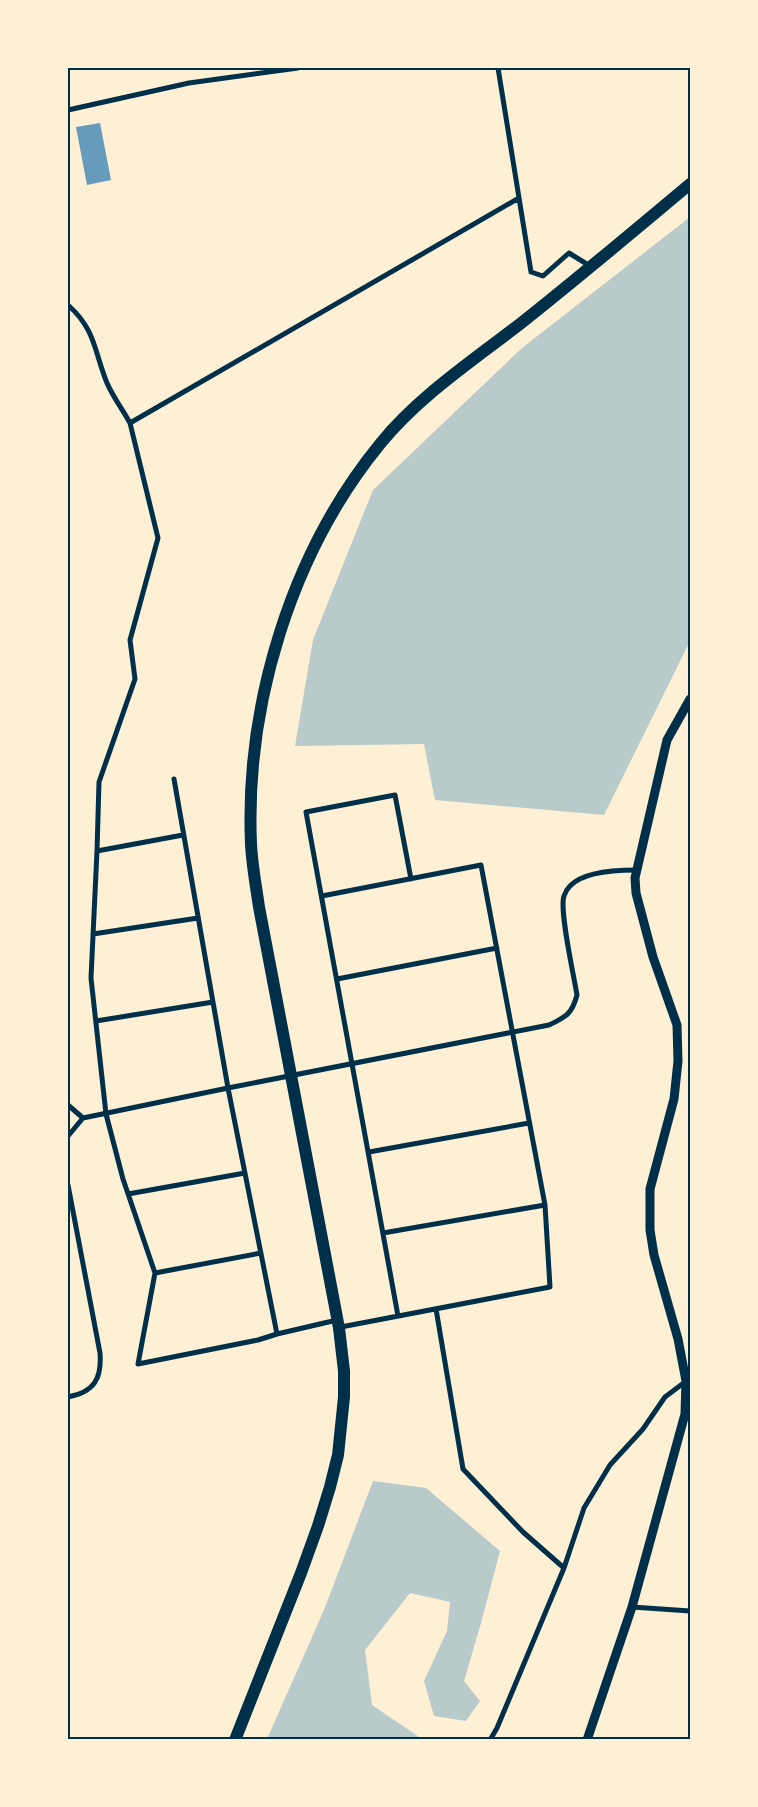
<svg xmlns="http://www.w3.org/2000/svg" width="758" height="1807" font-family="Figtree,sans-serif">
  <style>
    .green { fill: #b9caca }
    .water { fill: #669bbc }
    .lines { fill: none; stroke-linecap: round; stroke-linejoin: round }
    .minor { stroke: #003049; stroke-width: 5 }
    .tertiary { stroke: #003049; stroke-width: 9 }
    .trunk { stroke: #003049; stroke-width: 12 }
    .neatline { fill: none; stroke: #003049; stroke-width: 2 }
  </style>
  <rect width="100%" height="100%" fill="#fdf0d5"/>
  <path class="green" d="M690,217V641L604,815L435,800L424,744L295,746L313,640L373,490L522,348Z
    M373,1481L426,1488L500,1551L481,1623L464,1681L480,1701L466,1721L434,1716L424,1681L447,1631L450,1602L410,1593L365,1650L372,1705L422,1739H267L324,1610Z"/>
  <path class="water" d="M100,123L111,180L87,185L76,127Z"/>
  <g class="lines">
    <path class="minor" d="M498,68L531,272L543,276L569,253L590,266
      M68,110L189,83L298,68
      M68,305C96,330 94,351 107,383C113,397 123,410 130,423
      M174,779L228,1088L277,1334
      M183,835L97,851L91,978L106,1114L123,1179L155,1273L138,1364L258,1340L277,1334L337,1320
      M97,851L99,782L135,679L130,640L158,538L130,423L519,198
      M322,896L481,865L545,1205L550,1287L341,1327
      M93,934L198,918
      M337,979L497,948
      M96,1021L213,1002
      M68,1105L83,1118
      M68,1136L83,1118L228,1088L549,1025C566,1017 572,1014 577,995C574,976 559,910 564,896C565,893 568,888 570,886C583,872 617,870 636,870
      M369,1152L529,1123
      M68,1185L100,1353C102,1379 94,1392 68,1397
      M128,1194L245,1173
      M383,1233L545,1205
      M155,1273L261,1253
      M436,1309L463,1469L523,1532L564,1568
      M398,1316L306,812L395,795L411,879
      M632,1607L690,1611
      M490,1740L497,1728L564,1568L584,1508L610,1465L643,1429L665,1397L685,1382"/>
    <path class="tertiary" d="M587,1740L632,1607L685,1414L686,1381L678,1339L654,1255L650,1230V1189L674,1099L678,1061L677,1025L653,957L636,893L635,878L667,740L690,699"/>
    <path class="trunk" d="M235,1740L301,1573L318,1526L330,1487L338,1455L344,1397V1371L339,1328L259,907C256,886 252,865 251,844C245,705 291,553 380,444C418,397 472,361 520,324C578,278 634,231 690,184"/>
  </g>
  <rect width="758" height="1807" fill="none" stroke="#fdf0d5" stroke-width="138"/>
  <rect x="69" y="69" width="620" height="1669" class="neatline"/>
</svg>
